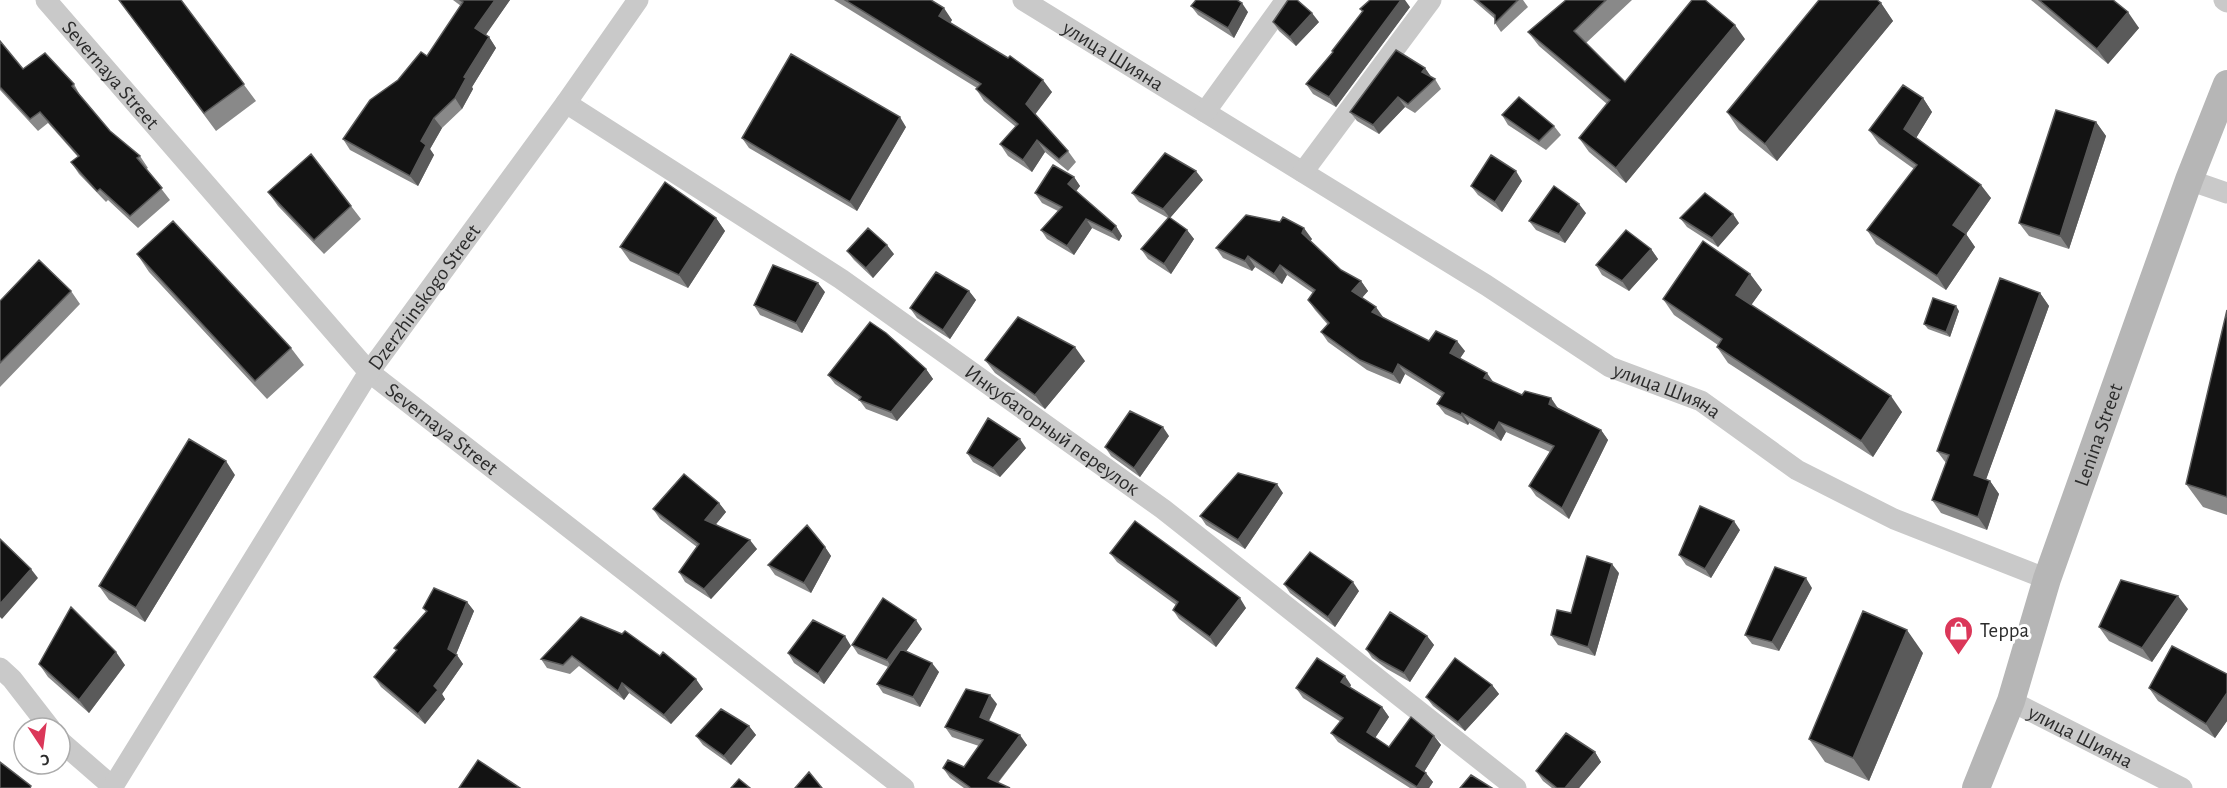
<svg xmlns="http://www.w3.org/2000/svg" width="2227" height="788" font-family="'Alegreya Sans',sans-serif">
  <style>
    .lines { fill: none; stroke-linecap: round; stroke-linejoin: round }
    .minor { stroke: #c9c9c9; stroke-width: 21 }
    .secondary { stroke: #b6b6b6; stroke-width: 28 }
    .wall { fill: #898989 }
    .shaded-wall { fill: #5a5a5a }
    .building { fill: #131313; stroke: #5a5a5a; stroke-width: 1.5 }
    .labels { text-anchor: middle; stroke-width: 6; stroke-linejoin: round; paint-order: stroke }
    .street-label { font-size: 21px; fill: #2c2c2c; stroke: #fff }
    .poi-label { font-size: 21px; fill: #2c2c2c; stroke: #fff; text-anchor: start }
  </style>
  <rect width="100%" height="100%" fill="#fff"/>
  <g class="lines">
    <g class="minor">
      <path id="s1" d="M46,0L369,372L904,788"/>
      <path id="s2" d="M1023,0L1486,285L1610,367L1701,401L1797,470L1894,519L2047,579"/>
      <path d="M2224,0L2227,2"/>
      <path id="s3" d="M566,103L841,279L1163,509L1516,788"/>
      <path d="M1205,112L1286,0"/>
      <path d="M1303,172L1431,0"/>
      <path d="M2189,180L2227,193"/>
      <path d="M0,668L12,679L50,728"/>
      <path id="s4" d="M2011,701L2182,788"/>
      <path d="M60,741L113,787"/>
      <path id="s5" d="M112,788L369,372L566,103L638,0"/>
    </g>
    <path class="secondary" id="s6" d="M1976,788L2011,701L2047,579L2138,323L2189,180L2227,84"/>
  </g>
  <path class="wall" d="M119,0H181L256,101L216,131Z
    M453,0H510L485,35L489,37L496,48L472,87L473,89L462,109L442,128L430,149L434,155L418,186L350,150L343,139L398,80L427,56L461,6Z
    M834,0H931L952,20L950,23L1052,92L1035,114L1068,151L1076,162L1068,171L1045,152L1032,172L1008,156L1000,144L1016,127L984,101L976,89L977,88Z
    M1473,0H1523L1528,7L1501,32L1495,23V19Z
    M1566,0H1632L1586,43L1625,82L1745,39L1626,183L1589,152L1579,138L1607,104L1539,46L1528,32Z
    M2031,0H2113L2139,28L2108,64Z
    M1881,3L1893,21L1777,161L1739,130L1727,112Z
    M1191,6L1248,12L1234,38L1198,15Z
    M1410,7L1336,107L1313,94L1306,84L1333,52L1332,51L1362,12L1360,9Z
    M1273,22H1319L1296,46L1279,31Z
    M0,41L23,69L74,84L81,97L110,131L140,156L148,168L146,169L170,200L138,228L108,200L106,202L79,174L71,162L78,157L48,123L38,131L0,90Z
    M1425,68L1431,77L1435,79L1441,89L1415,113L1405,107L1379,134L1357,121L1350,112Z
    M1923,98L1932,112L1916,138L1991,198L1966,234L1975,247L1946,290L1876,244L1867,230L1914,169L1879,144L1869,130Z
    M1502,115L1554,126L1561,135L1546,150L1508,125Z
    M2096,122L2106,136L2069,249L2029,236L2019,223Z
    M906,127L857,211L749,148L742,138Z
    M1074,177L1080,186L1076,191L1116,226L1122,236L1119,241L1092,228L1074,255L1047,239L1041,230L1058,211L1042,203L1035,193Z
    M1203,180L1170,218L1187,230L1194,239L1171,274L1148,259L1141,249L1168,218L1139,202L1132,193Z
    M1522,181L1502,212L1478,195L1471,186Z
    M268,192L351,206L361,219L324,254L278,206Z
    M1586,213L1565,243L1536,230L1529,221Z
    M716,218L725,231L688,288L630,261L620,247Z
    M1680,218L1739,223L1718,247L1687,227Z
    M1280,222L1312,239L1310,241L1341,270L1361,281L1368,291L1362,298L1383,317L1429,341L1465,351L1460,358L1493,382L1522,395L1551,398L1558,408L1601,430L1608,440L1569,519L1536,496L1529,486L1550,452L1506,432L1501,441L1469,423L1468,425L1445,414L1437,404L1442,397L1405,374L1400,384L1367,370L1328,342L1321,332L1328,325L1315,310L1308,300L1313,293L1287,275L1282,284L1255,267L1252,271L1223,258L1216,248Z
    M1651,249L1658,259L1629,291L1602,275L1596,265Z
    M847,251L894,254L873,278L854,260Z
    M137,254L291,348L304,365L267,399L149,272Z
    M1750,274L1762,290L1751,305L1902,412L1873,457L1728,363L1717,347L1718,345L1674,315L1663,299Z
    M71,291L80,304L0,387V301Z
    M969,291L976,300L950,339L917,318L910,308Z
    M825,292L802,333L760,315L754,305Z
    M2040,293L2049,306L1986,479L1990,481L1999,494L1987,530L1941,513L1932,500L1946,463L1937,451Z
    M2227,310V515L2203,507L2186,484Z
    M1959,311L1950,337L1928,329L1924,324Z
    M985,360L1085,361L1045,409L995,373Z
    M926,369L933,379L897,421L866,409L860,401L835,384L828,375Z
    M1169,436L1140,477L1111,456L1105,447Z
    M1026,448L1000,477L973,462L967,453Z
    M235,475L145,622L109,600L99,586Z
    M1283,493L1245,549L1206,525L1200,516Z
    M719,503L726,512L716,524L757,549L711,599L685,582L679,572L697,547L660,519L653,509Z
    M1740,530L1711,578L1686,565L1679,555Z
    M825,547L831,556L811,593L775,575L768,565Z
    M1110,553L1246,608L1216,647L1179,619L1173,610L1176,605L1117,562Z
    M1619,573L1595,656L1558,645L1551,635L1571,613Z
    M1284,584L1359,591L1335,627L1290,593Z
    M1812,588L1779,651L1752,644L1745,635Z
    M467,602L474,611L456,654L463,664L442,694L445,699L425,724L381,687L374,677L396,651L394,648L426,612L423,608Z
    M2188,609L2152,662L2109,641L2099,627Z
    M581,617L703,689L671,724L629,693L624,700L579,666L570,674L547,668L541,659Z
    M922,629L906,651L939,672L920,707L883,693L877,684L888,667L858,654L852,645Z
    M1427,636L1434,645L1410,682L1387,669L1372,658L1366,649Z
    M851,646L824,684L794,663L788,653Z
    M1923,653L1869,781L1825,762L1809,739Z
    M39,664L125,665L89,713L48,677Z
    M2227,674V721L2215,738L2158,701L2149,688Z
    M1351,685L1350,687L1382,707L1389,717L1375,738L1389,747L1434,736L1441,745L1424,772L1433,782L1429,788H1410L1338,742L1331,733L1341,722L1303,698L1296,688Z
    M1492,685L1499,694L1465,731L1433,706L1426,697Z
    M997,704L989,721L1027,745L998,783L1010,788H964L950,778L943,768L964,767L979,746L952,737L945,727Z
    M749,726L756,735L731,765L703,745L696,736Z
    M1595,752L1601,762L1579,788H1552L1543,781L1536,771Z"/>
  <path class="shaded-wall" d="M495,0H510L483,39L475,28Z
    M1401,0H1405L1410,7L1336,107L1329,97Z
    M1242,3L1248,12L1234,38L1228,28Z
    M1881,3L1893,21L1777,161L1765,144Z
    M944,8L952,20L947,28L939,16Z
    M2128,12L2139,28L2108,64L2097,49Z
    M1312,13L1319,22L1296,46L1290,37Z
    M1735,25L1745,39L1626,183L1616,168Z
    M489,37L496,48L472,87L473,89L462,109L455,98L464,77Z
    M1425,68L1432,78L1422,72Z
    M1043,80L1052,92L1034,116L1026,104Z
    M1398,97L1405,107L1379,134L1373,125Z
    M1923,98L1932,112L1913,143L1904,129Z
    M900,117L906,127L857,211L850,202Z
    M434,118L442,128L430,149L434,155L418,186L410,176L421,141Z
    M2096,122L2106,136L2069,249L2060,236Z
    M1037,140L1045,152L1032,172L1023,160Z
    M1196,171L1203,180L1170,218L1163,209Z
    M1516,171L1522,181L1502,212L1495,202Z
    M1074,177L1080,186L1074,194L1068,184Z
    M1981,185L1991,198L1966,234L1975,247L1946,290L1937,276L1953,225Z
    M1579,204L1586,213L1565,243L1559,234Z
    M1733,214L1739,223L1718,247L1712,238Z
    M716,218L725,231L688,288L679,275Z
    M1086,219L1092,228L1074,255L1067,246Z
    M1116,226L1122,236L1119,241L1112,232Z
    M1304,228L1312,239L1309,243L1302,233Z
    M1187,230L1194,239L1171,274L1164,264Z
    M887,245L894,254L873,278L866,268Z
    M1651,249L1658,259L1629,291L1622,281Z
    M1248,256L1255,267L1252,271L1245,261Z
    M1280,265L1287,275L1282,284L1274,274Z
    M1750,274L1762,290L1747,311L1736,295Z
    M1361,281L1368,291L1359,301L1352,291Z
    M818,283L825,292L802,333L796,323Z
    M969,291L976,300L950,339L943,330Z
    M2040,293L2049,306L1983,488L1974,475Z
    M1956,306L1959,311L1950,337L1946,332Z
    M1376,307L1383,317L1372,312Z
    M1457,341L1465,351L1457,363L1450,353Z
    M1075,347L1085,361L1045,409L1035,395Z
    M1398,364L1405,374L1400,384L1393,374Z
    M926,369L933,379L897,421L891,412Z
    M1487,373L1494,383L1484,378Z
    M1891,396L1902,412L1873,457L1861,441Z
    M1551,398L1558,409L1549,404Z
    M1462,413L1469,423L1468,425L1461,415Z
    M1499,422L1506,432L1501,441L1494,431Z
    M1163,427L1169,436L1140,477L1134,468Z
    M1601,430L1608,440L1569,519L1562,508Z
    M1020,439L1026,448L1000,477L993,468Z
    M226,461L235,475L145,622L136,608Z
    M1990,481L1999,494L1987,530L1978,517Z
    M1277,484L1283,493L1245,549L1238,540Z
    M719,503L726,512L712,529L705,520Z
    M1734,521L1740,530L1711,578L1705,569Z
    M750,540L757,549L711,599L704,589Z
    M825,547L831,556L811,593L804,583Z
    M1612,564L1619,573L1595,656L1588,647Z
    M31,569L38,578L2,619L0,617V604Z
    M1806,578L1812,588L1779,651L1772,642Z
    M1353,582L1359,591L1335,627L1328,617Z
    M2178,596L2188,609L2152,662L2142,648Z
    M1240,598L1246,608L1216,647L1210,637Z
    M467,602L474,611L455,657L457,655L463,664L442,694L445,699L425,724L418,714L448,649Z
    M916,620L922,629L893,670L887,660Z
    M1907,630L1923,653L1869,781L1853,758Z
    M845,636L851,646L824,684L818,674Z
    M1427,636L1434,645L1410,682L1404,673Z
    M116,652L125,665L89,713L79,700Z
    M932,663L939,672L920,707L913,697Z
    M1345,676L1351,685L1348,691L1341,682Z
    M696,679L703,689L671,724L664,715Z
    M622,683L629,693L624,700L618,691Z
    M1492,685L1499,694L1465,731L1458,722Z
    M2227,693V721L2215,738L2206,724Z
    M990,695L997,704L986,726L980,717Z
    M1382,707L1389,717L1373,741L1367,732Z
    M749,726L756,735L731,765L724,756Z
    M1020,735L1027,745L994,787L988,778Z
    M1434,736L1441,745L1422,775L1416,766Z
    M1595,752L1601,762L1579,788H1565Z
    M1426,773L1433,782L1429,788H1417V787Z"/>
  <path class="building" d="M119,0H181L244,84L204,113Z
    M460,0H495L475,28L489,37L464,77L466,78L455,98L434,118L421,141L426,145L410,176L343,139L370,100L398,80L421,52L427,56L463,2Z
    M845,0H931L944,8L939,16L1008,58L1010,56L1043,80L1026,104L1068,151L1059,159L1037,140L1023,160L1000,144L1018,124L976,89L981,84Z
    M1196,0H1237L1242,3L1228,28L1191,6Z
    M1288,0H1297L1312,13L1290,37L1273,22Z
    M1370,0H1401L1329,97L1306,84L1333,52L1332,51L1363,11L1360,9Z
    M1477,0H1518L1495,23V15Z
    M1566,0H1606L1574,31L1625,82L1692,0H1705L1735,25L1616,168L1579,138L1610,100L1528,32Z
    M1819,0H1877L1881,3L1765,144L1727,112Z
    M2039,0H2113L2128,12L2097,49Z
    M0,41L23,69L45,53L74,84L72,86L110,131L140,156L137,158L162,188L130,216L100,189L97,191L71,162L79,156L40,112L30,119L0,87Z
    M1396,50L1425,68L1422,72L1435,79L1408,104L1398,97L1373,125L1350,112Z
    M791,54L900,117L850,202L742,138Z
    M1903,85L1923,98L1904,129L1981,185L1953,225L1966,234L1937,276L1867,230L1917,165L1869,130Z
    M1519,97L1554,126L1539,141L1502,115Z
    M2056,110L2096,122L2060,236L2019,223Z
    M1165,153L1196,171L1163,209L1132,193Z
    M311,154L351,206L314,240L268,192Z
    M1491,155L1516,171L1495,202L1471,186Z
    M1053,165L1074,177L1068,184L1116,226L1112,232L1086,219L1067,246L1041,230L1062,207L1035,193Z
    M665,182L716,218L679,275L620,247Z
    M1554,186L1579,204L1559,234L1529,221Z
    M1705,193L1733,214L1712,238L1680,218Z
    M1246,215L1280,222L1283,217L1304,228L1302,233L1341,270L1361,281L1352,291L1376,307L1372,312L1429,341L1436,331L1457,341L1450,353L1487,373L1484,378L1522,395L1525,391L1551,398L1549,404L1601,430L1562,508L1529,486L1554,446L1499,422L1494,431L1462,413L1461,415L1437,404L1444,393L1398,364L1393,374L1360,360L1321,332L1329,323L1308,300L1315,290L1280,265L1274,274L1248,256L1245,261L1216,248Z
    M1169,217L1187,230L1164,264L1141,249Z
    M173,221L291,348L255,381L137,254Z
    M868,228L887,245L866,268L847,251Z
    M1626,230L1651,249L1622,281L1596,265Z
    M1703,241L1750,274L1736,295L1891,396L1861,441L1717,347L1722,339L1663,299Z
    M39,260L71,291L0,363V301Z
    M773,265L818,283L796,323L754,305Z
    M936,272L969,291L943,330L910,308Z
    M2000,278L2040,293L1974,475L1990,481L1978,517L1932,500L1949,455L1937,451Z
    M1933,298L1956,306L1946,332L1924,324Z
    M2227,310V497L2186,484Z
    M1018,317L1075,347L1035,395L985,360Z
    M870,322L886,333L926,369L891,412L859,400L861,397L828,375Z
    M1130,411L1163,427L1134,468L1105,447Z
    M988,418L1020,439L993,468L967,453Z
    M189,439L226,461L136,608L99,586Z
    M1238,473L1277,484L1238,540L1200,516Z
    M684,474L719,503L705,520L750,540L704,589L679,572L699,544L653,509Z
    M1700,506L1734,521L1705,569L1679,555Z
    M1135,521L1240,598L1210,637L1173,610L1178,602L1110,553Z
    M807,525L825,547L804,583L768,565Z
    M0,539L31,569L0,604Z
    M1310,552L1353,582L1328,617L1284,584Z
    M1587,556L1612,564L1588,647L1551,635L1557,610L1571,613Z
    M1775,567L1806,578L1772,642L1745,635Z
    M2121,580L2178,596L2142,648L2099,627Z
    M434,588L467,602L448,649L457,655L434,686L438,690L418,714L374,677L397,650L394,648L427,611L423,608Z
    M883,598L916,620L887,660L852,645Z
    M71,607L116,652L79,700L39,664Z
    M1863,611L1907,630L1853,758L1809,739Z
    M1390,612L1427,636L1404,673L1380,660L1366,649Z
    M581,617L622,634L625,631L660,656L663,652L696,679L664,715L622,683L618,691L572,656L563,665L541,659Z
    M813,620L845,636L818,674L788,653Z
    M2172,646L2227,674V693L2206,724L2149,688Z
    M901,649L932,663L913,697L877,684Z
    M1317,658L1345,676L1341,682L1382,707L1367,732L1389,747L1411,717L1434,736L1416,766L1426,773L1417,787L1331,733L1343,718L1296,688Z
    M1455,658L1492,685L1458,722L1426,697Z
    M966,689L990,695L980,717L1020,735L988,778L1010,788H971L943,768L948,760L964,767L983,740L945,727Z
    M721,709L749,726L724,756L696,736Z
    M1566,733L1595,752L1565,788H1557L1536,771Z
    M478,760L520,788H459Z
    M0,762L31,786L30,788H0Z
    M809,772L822,788H795Z
    M1471,775L1492,788H1460Z
    M739,779L750,788H731Z"/>
  <defs>
    <symbol id="shop-pin" viewBox="-11 -11 22 30"><path d="M0 17L-7.5 6A9.5 9.5 0 1 1 7.5 6Z" fill="#db3759" stroke="#fff"/><path d="M-5-2.5h2.3a2.7 3.5 0 0 1 5.4 0H5L5.5 6h-11ZM-1.5-2.5h3a1.5 2.3 0 0 0-3 0Z" fill="#fff"/></symbol>
  </defs>
  <g fill-rule="evenodd">
    <use href="#shop-pin" x="1942" y="614" width="33" height="45"/>
  </g>
  <g class="labels">
    <g class="street-label">
      <text dy="7" stroke="none"><textPath href="#s2" startOffset="106">улица Шияна</textPath></text>
      <text dy="7" stroke="none"><textPath href="#s1" startOffset="99">Severnaya Street</textPath></text>
      <text dy="7" stroke="none"><textPath href="#s5" startOffset="582">Dzerzhinskogo Street</textPath></text>
      <text dy="7" stroke="none"><textPath href="#s2" startOffset="754">улица Шияна</textPath></text>
      <text dy="7" stroke="none"><textPath href="#s1" startOffset="585">Severnaya Street</textPath></text>
      <text dy="7" stroke="none"><textPath href="#s3" startOffset="586">Инкубаторный переулок</textPath></text>
      <text dy="7" stroke="none"><textPath href="#s6" startOffset="374">Lenina Street</textPath></text>
      <text dy="7" stroke="none"><textPath href="#s4" startOffset="78">улица Шияна</textPath></text>
    </g>
    <g class="poi-label">
      <text x="1980" y="637">Терра</text>
    </g>
  </g>
  <g transform="translate(42 746) rotate(167)"><circle r="28" fill="#ffffff" stroke="#ababab" stroke-width="1.5"/>
  <path d="M0-4.5L10 22L0 15L-10 22Z" fill="#db3759"/>
  <text y="-9" font-size="16" font-weight="bold" text-anchor="middle" fill="#2c2c2c">С</text>
  </g>
</svg>
